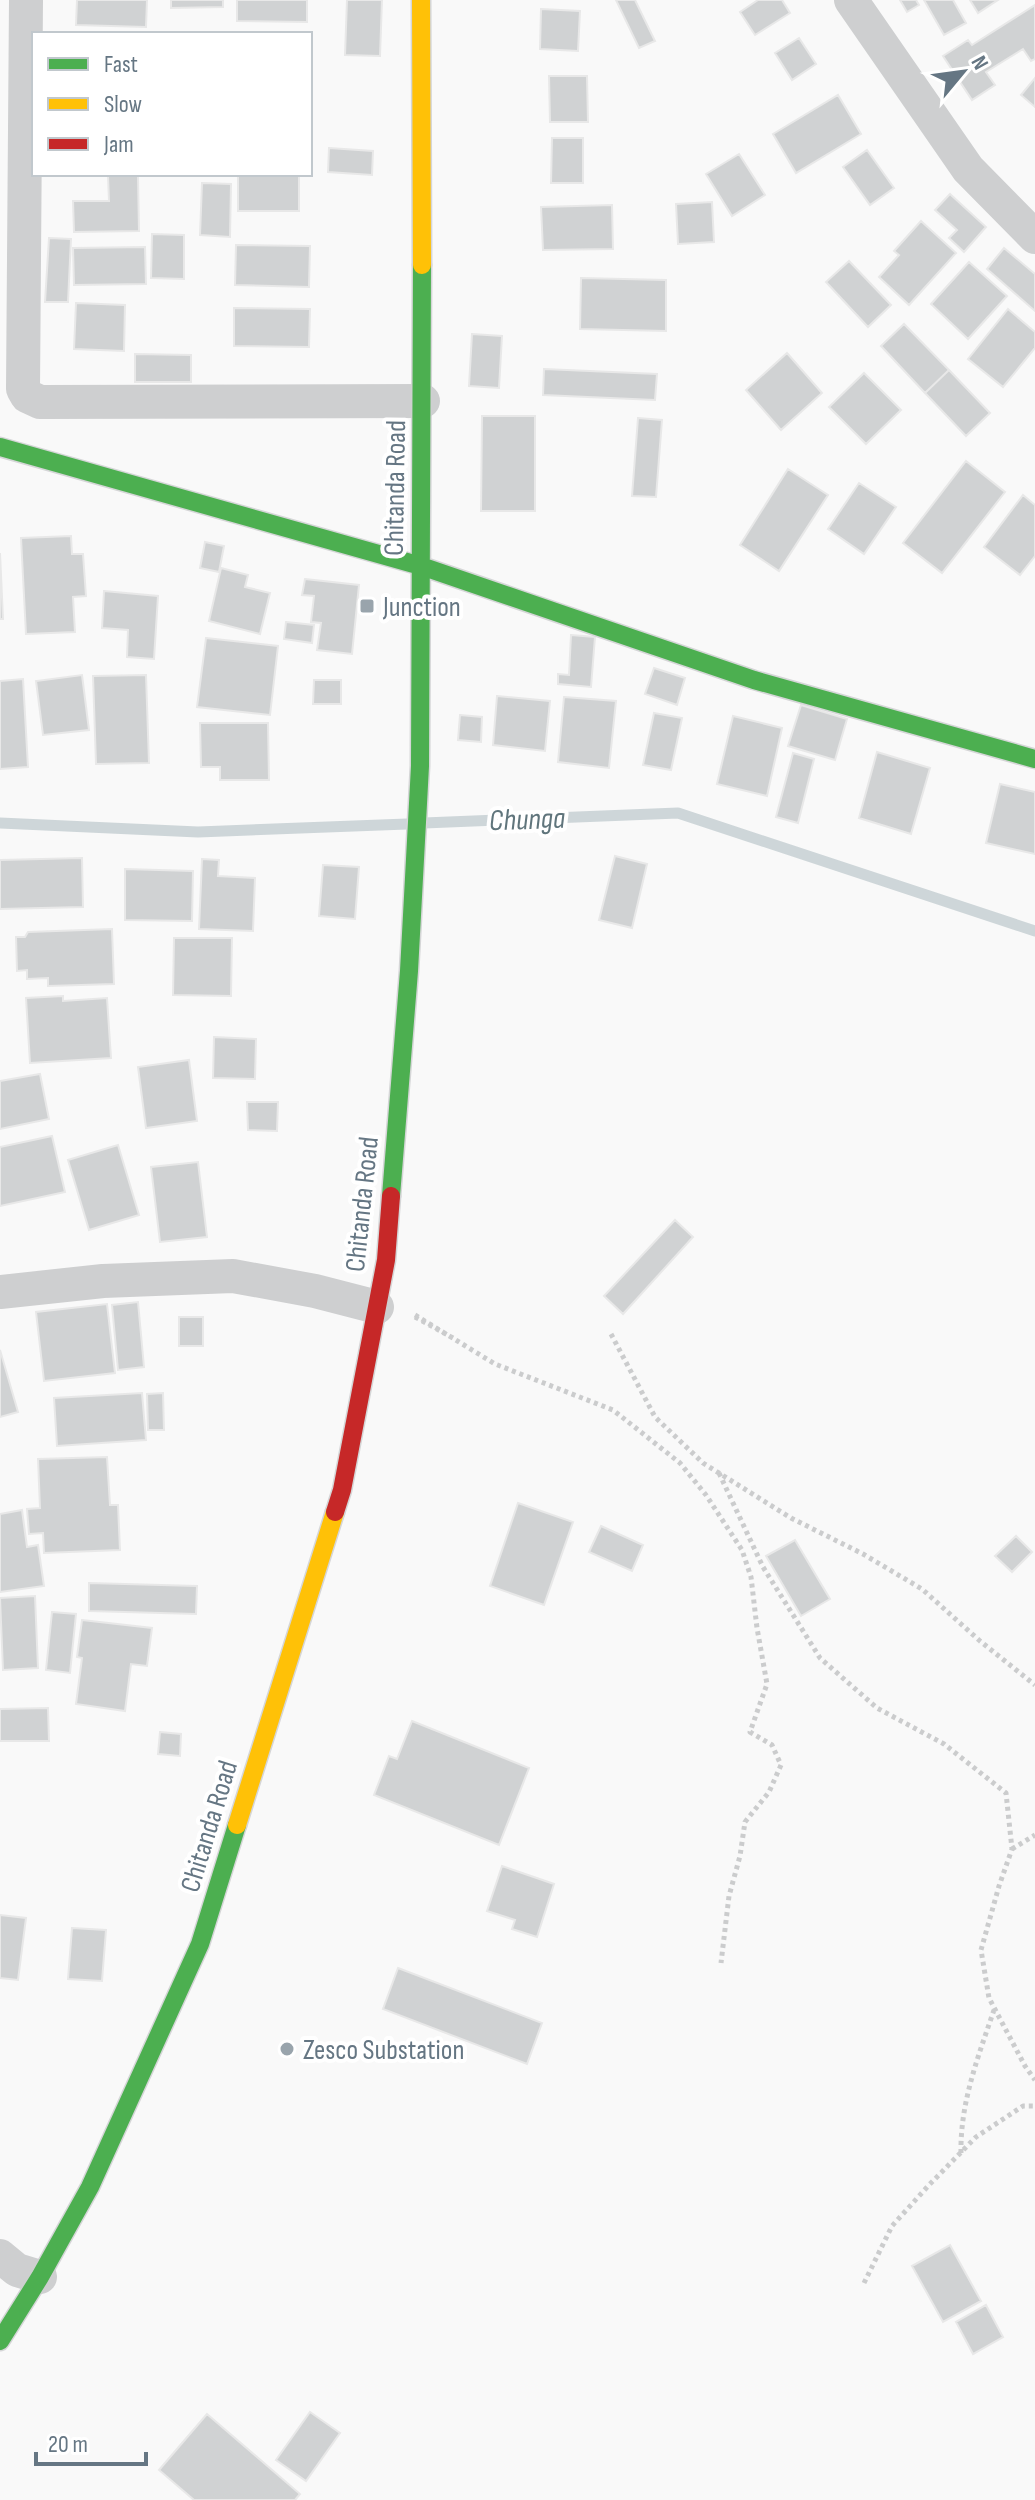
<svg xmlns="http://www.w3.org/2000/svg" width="1035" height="2500" font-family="'Sofia Sans Condensed',sans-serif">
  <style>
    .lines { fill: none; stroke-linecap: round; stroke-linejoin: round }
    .stream { stroke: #ced6d9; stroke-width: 11 }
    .building { fill: #d0d2d3; stroke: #e8e8e8; stroke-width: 2 }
    .fast-casing { stroke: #d5d6d7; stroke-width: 21 }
    .slow-casing { stroke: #d5d6d7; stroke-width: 21 }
    .jam-casing { stroke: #d5d6d7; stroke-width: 21 }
    .path { stroke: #cbcccd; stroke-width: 5; stroke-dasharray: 4 4; stroke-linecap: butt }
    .street { stroke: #cecfd0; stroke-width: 34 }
    .fast { stroke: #4caf50; stroke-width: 18 }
    .slow { stroke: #ffc107; stroke-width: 18 }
    .jam { stroke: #c62828; stroke-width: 18 }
    .poi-dot { fill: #99a4ac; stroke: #fff; stroke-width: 3 }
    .labels { text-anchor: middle; stroke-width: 8; stroke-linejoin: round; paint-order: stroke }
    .street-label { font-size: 28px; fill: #657683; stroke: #fff }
    .poi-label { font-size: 28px; fill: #657683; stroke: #fff; text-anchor: start }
    .water-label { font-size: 30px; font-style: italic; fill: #60757c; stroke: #fff }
  </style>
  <rect width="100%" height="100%" fill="#f9f9f9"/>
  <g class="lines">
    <path class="stream" d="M0,823L198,832L407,824
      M424,823L678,813L1035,931"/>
  </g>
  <path class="building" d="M77,0H147L146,27L76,25Z
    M171,0H223V7L171,8Z
    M237,0H307V22L237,21Z
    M347,0H382L380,56L345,55Z
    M616,0H635L655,41L639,48Z
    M758,0H782L790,13L755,35L740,12Z
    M900,0H916L919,5L907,12Z
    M924,0H953L966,23L944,35Z
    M970,0H998L978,13Z
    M1035,5V59L1031,61L1023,49L986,72L995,85L972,100L943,56L968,40L972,45Z
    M541,9L580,11L578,51L540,49Z
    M799,38L816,64L792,80L775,53Z
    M549,76H587L588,122H550Z
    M1035,78V107L1021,95Z
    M838,95L861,134L796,173L773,134Z
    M552,138H583V183H551Z
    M329,148L373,151L372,175L328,172Z
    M867,150L894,188L870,205L843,167Z
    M739,154L765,195L732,216L706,174Z
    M238,174H299V211H238Z
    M108,176H138L139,231L74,232L73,201H109Z
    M202,183L231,184L230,237L200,235Z
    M950,194L986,227L964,252L949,238L957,230L935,210Z
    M712,202L714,242L678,244L676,204Z
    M612,205L613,249L543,250L541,207Z
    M921,221L956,253L909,305L879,277L899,255L894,251Z
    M152,234L184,235V279L151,278Z
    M49,238L71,239L68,302H45Z
    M236,245L310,246L309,287L235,285Z
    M145,247L146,284L74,285L73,248Z
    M1004,248L1035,274V311L987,269Z
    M849,261L891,305L868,327L826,282Z
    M969,262L1007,296L968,339L931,304Z
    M581,278L666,280V331L580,329Z
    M76,303L125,305L124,351L74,349Z
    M234,308L310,309L309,347L234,346Z
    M1008,309L1035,332V348L1003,387L968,359Z
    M904,324L949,370L925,393L881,346Z
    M472,334L502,336L499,388L469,386Z
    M787,353L822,393L781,430L746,390Z
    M135,354L191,355V382H135Z
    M544,369L657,374L655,400L543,395Z
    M949,370L990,413L966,436L925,393Z
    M864,373L901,410L866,444L829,407Z
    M482,416H535V511H481Z
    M638,418L662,420L656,497L632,496Z
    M966,461L1005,492L942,573L903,543Z
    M788,469L828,495L779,571L740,545Z
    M859,483L896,507L864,554L828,529Z
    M1023,495L1035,505V556L1020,575L984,547Z
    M71,536L72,554H83L86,596L73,597L75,632L26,634L21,538Z
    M205,542L224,546L219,572L200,568Z
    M0,553L3,619H0Z
    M221,568L248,575L245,587L270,593L260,634L209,621Z
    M305,579L359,585L352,654L317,650L321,623L311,622L314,596L302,595Z
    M104,591L158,596L154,659L127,657L128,630L102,628Z
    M286,622L314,625L312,643L284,639Z
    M571,635L595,637L591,687L558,684V674L569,675Z
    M206,638L278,646L270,715L197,707Z
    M654,668L685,678L677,705L645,694Z
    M82,675L89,730L43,735L36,681Z
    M146,675L149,763L96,764L93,676Z
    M23,679L28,767L0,769V681Z
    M314,680H341V704H313Z
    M497,696L550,701L545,751L493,745Z
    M564,697L616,701L609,768L558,762Z
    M801,705L847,719L835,760L788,746Z
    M654,713L682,718L671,770L643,765Z
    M460,715L482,717L481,742L458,740Z
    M733,716L782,728L767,796L717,784Z
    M200,723H268L269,780H220V767H201Z
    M877,752L930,768L911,834L859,818Z
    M793,753L814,759L798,823L776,817Z
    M1000,784L1035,792V854L986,843Z
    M615,856L647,864L632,928L599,920Z
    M82,858L83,907L0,909V860Z
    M202,859L219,860L218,876L255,878L253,931L199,929Z
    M323,865L359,867L355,919L319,916Z
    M125,869L193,871L192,921L125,920Z
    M112,929L114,984L48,986V978L27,979V970L17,971L16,937H25L28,932Z
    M174,938H232L231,996L173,995Z
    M63,996V1001L107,998L111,1058L30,1063L26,998Z
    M214,1037L256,1039L255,1079L213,1078Z
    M189,1060L197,1121L146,1128L138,1067Z
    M40,1074L49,1119L0,1129V1081Z
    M247,1102H278L277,1131L248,1130Z
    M52,1136L65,1192L0,1206V1147Z
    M118,1145L139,1215L89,1230L68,1160Z
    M198,1162L207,1237L160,1242L151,1167Z
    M675,1220L693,1237L623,1314L604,1296Z
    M138,1302L144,1367L118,1370L112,1305Z
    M107,1304L115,1373L44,1381L36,1312Z
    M179,1317H203V1346H179Z
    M0,1350L18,1412L0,1417Z
    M142,1393L146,1440L57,1446L54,1398Z
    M163,1393L164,1430H148L147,1394Z
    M107,1457L110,1505H118L120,1550L44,1553L43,1533L29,1534L27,1509L40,1508L38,1459Z
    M518,1503L573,1522L544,1605L490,1586Z
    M22,1510L27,1547L38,1545L44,1586L0,1592V1514Z
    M601,1526L643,1545L632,1571L589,1552Z
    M1016,1536L1032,1552L1012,1572L995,1556Z
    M795,1540L830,1599L801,1616L766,1556Z
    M89,1583L197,1586L196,1614L89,1611Z
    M35,1596L38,1668L3,1670L0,1598Z
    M52,1612L76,1614L70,1673L46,1670Z
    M82,1620L152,1628L147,1666L131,1664L125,1711L76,1704L82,1658L77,1657Z
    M48,1708L49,1741H0V1709Z
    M412,1721L529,1768L499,1845L374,1795L389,1756L397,1759Z
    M160,1732L181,1734L180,1756L158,1754Z
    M502,1866L554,1884L537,1937L512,1929L515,1920L487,1911Z
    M0,1915L26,1918L18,1980L0,1978Z
    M72,1928L106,1930L102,1981L68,1979Z
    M398,1968L542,2023L527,2064L383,2009Z
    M950,2245L981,2301L943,2322L912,2266Z
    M986,2305L1003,2337L973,2354L956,2322Z
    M310,2412L340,2433L306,2481L276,2460Z
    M207,2414L300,2494L295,2500H194L159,2470Z"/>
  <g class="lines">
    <defs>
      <path id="fast" d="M0,447L421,566L754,680L1035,759
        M391,1196L409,971L420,766L422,265
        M0,2341L40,2277L90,2187L200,1944L237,1825"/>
      <path id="slow" d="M421,0L422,265
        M237,1825L335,1512"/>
      <path id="jam" d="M335,1512L342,1490L386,1260L391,1196"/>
    </defs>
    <use href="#fast" class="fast-casing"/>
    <use href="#slow" class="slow-casing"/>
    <use href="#jam" class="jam-casing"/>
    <path class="path" d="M415,1315L495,1364L613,1410L680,1463L706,1495L742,1550L751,1577L757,1628L767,1684L750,1732L772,1745L781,1765L769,1792L745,1822L740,1856L729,1896L721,1963
      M415,1317L453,1338
      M611,1334L655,1417L703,1463L791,1518L863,1554L922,1589L980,1641L1035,1685
      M719,1473L763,1567L820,1658L877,1708L944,1744L1006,1793L1012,1849L999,1886L981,1950L989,1998L1025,2066L1035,2080
      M1012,1849L1035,1835
      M961,2153C960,2103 978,2057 994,2010
      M864,2283L892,2226L929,2185L976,2137L1023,2106H1035"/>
    <path class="street" d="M26,0L23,389L27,396L40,402L423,401
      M851,0L968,169L1035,237
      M0,1292L103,1281L233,1276L315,1291L377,1307
      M0,2256L17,2270L40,2277"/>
    <use href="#fast" class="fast"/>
    <use href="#slow" class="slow"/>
    <use href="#jam" class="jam"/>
  </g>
  <g class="poi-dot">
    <rect x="359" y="598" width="16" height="16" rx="4"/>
    <circle cx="287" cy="2049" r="8"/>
  </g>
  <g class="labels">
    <g class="street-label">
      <text transform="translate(394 488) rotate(-89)" y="10">Chitanda Road</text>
      <text transform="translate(361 1204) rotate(-84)" y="10">Chitanda Road</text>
      <text transform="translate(208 1826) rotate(-73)" y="10">Chitanda Road</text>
    </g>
    <g class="poi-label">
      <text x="383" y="616">Junction</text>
      <text x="303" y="2059">Zesco Substation</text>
    </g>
    <g class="water-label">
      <text transform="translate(527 819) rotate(-2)" y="10">Chunga</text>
    </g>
  </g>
  <rect x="32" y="32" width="280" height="144" fill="#ffffff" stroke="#c1c8cd" stroke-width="2"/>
  <rect x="48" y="58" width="40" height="12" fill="#4caf50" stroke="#c1c8cd" stroke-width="2"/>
  <text x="104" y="72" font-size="24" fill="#657683">Fast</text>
  <rect x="48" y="98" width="40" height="12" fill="#ffc107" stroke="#c1c8cd" stroke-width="2"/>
  <text x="104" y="112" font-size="24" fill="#657683">Slow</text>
  <rect x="48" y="138" width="40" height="12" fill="#c62828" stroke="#c1c8cd" stroke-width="2"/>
  <text x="104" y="152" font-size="24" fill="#657683">Jam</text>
  <g transform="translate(963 72) rotate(61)" stroke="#ffffff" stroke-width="6" paint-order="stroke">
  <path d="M0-6L14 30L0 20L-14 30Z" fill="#657683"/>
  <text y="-12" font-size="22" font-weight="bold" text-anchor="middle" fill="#657683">N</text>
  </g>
  <path d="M36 2452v12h110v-12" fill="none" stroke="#657683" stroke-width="4"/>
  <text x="48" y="2452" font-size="24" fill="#657683" stroke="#ffffff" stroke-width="6" paint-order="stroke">20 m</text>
</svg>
